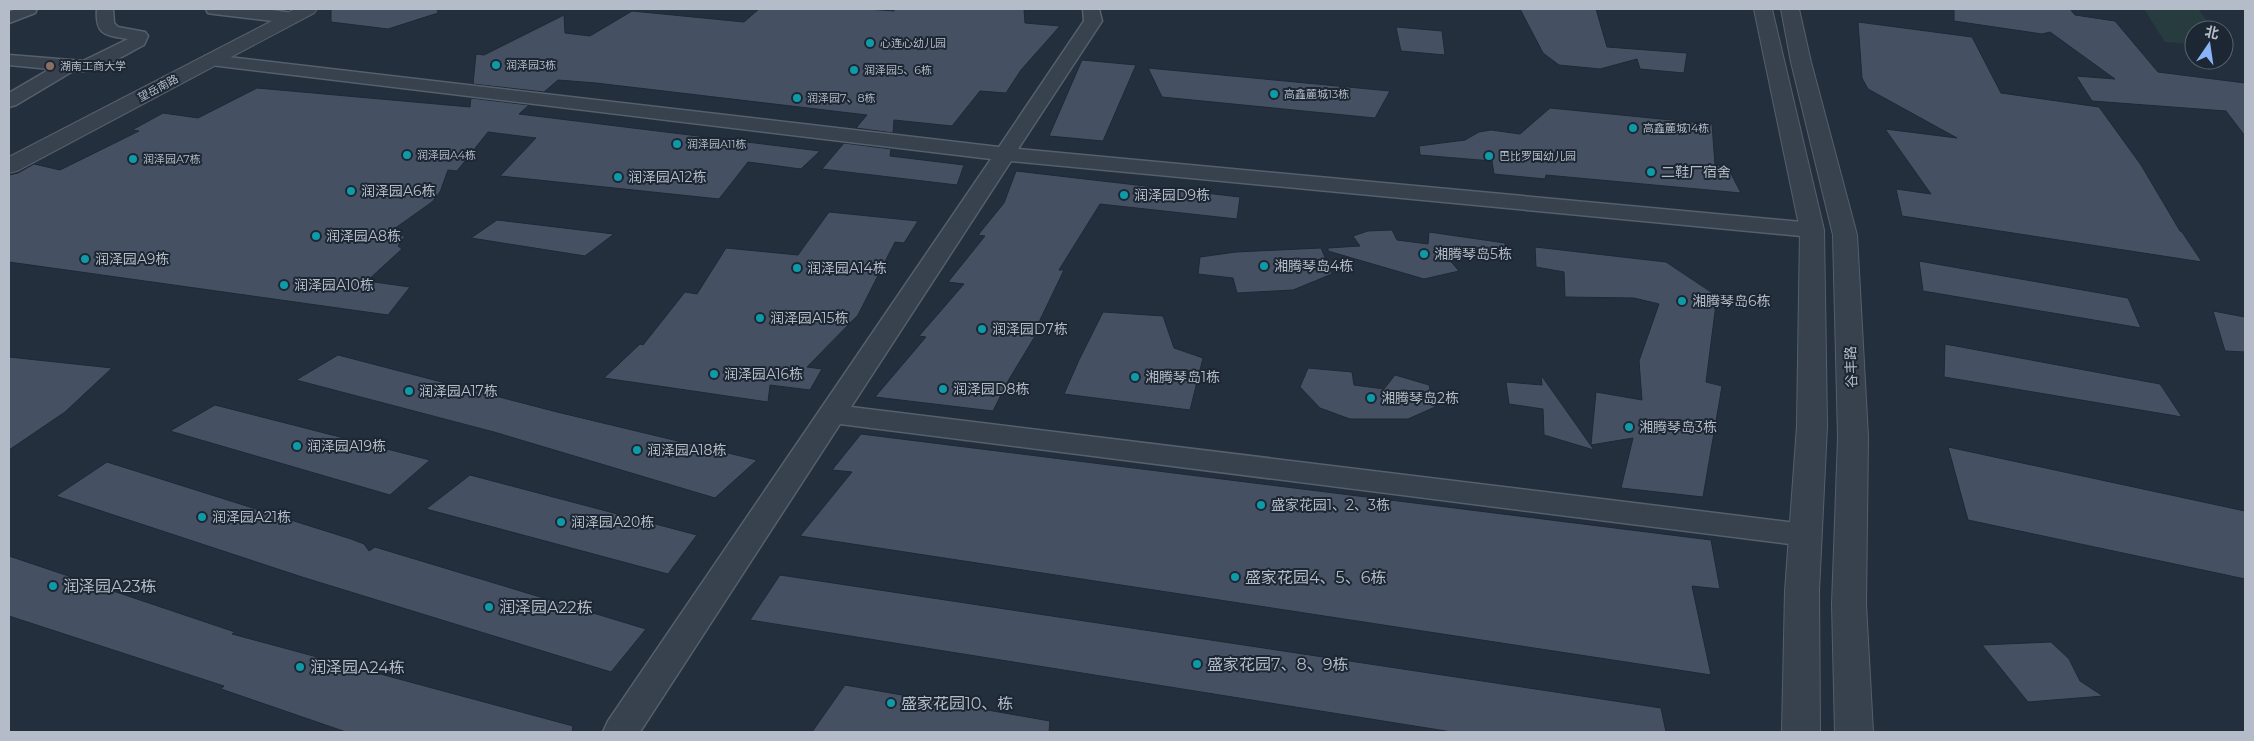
<svg xmlns="http://www.w3.org/2000/svg" width="2254" height="741" font-family="Montserrat,'Noto Sans SC',sans-serif">
  <style>
    .green { fill: #263c3f }
    .building { fill: #455162; stroke: #1f2835 }
    .lines { fill: none; stroke-linecap: round; stroke-linejoin: round }
    .minor-casing { stroke: #565f6c; stroke-width: 3 }
    .tertiary-casing { stroke: #565f6c; stroke-width: 2 }
    .minor { fill: #38414e; fill-rule: evenodd }
    .tertiary { fill: #38414e; fill-rule: evenodd }
    .culture-dot { fill: #0f9aa8; stroke: #1d2633; stroke-width: 2 }
    .education-dot { fill: #8d6e63; stroke: #1d2633; stroke-width: 2 }
    .labels { text-anchor: middle; stroke-width: 4; stroke-linejoin: round; paint-order: stroke }
    .far-poi-label { font-size: 11px; fill: #b4bcc9; stroke: #1d2633; text-anchor: start }
    .far-street-label { font-size: 11px; fill: #b4bcc9; stroke: #1d2633 }
    .poi-label { font-size: 14px; fill: #b4bcc9; stroke: #1d2633; text-anchor: start }
    .street-label { font-size: 14px; fill: #b4bcc9; stroke: #1d2633 }
    .near-poi-label { font-size: 16px; fill: #b4bcc9; stroke: #1d2633; text-anchor: start }
  </style>
  <rect width="100%" height="100%" fill="#242f3e"/>
  <path class="green" d="M2144,9H2198L2214,30H2194V44L2165,42Z"/>
  <path class="building" d="M331,9H437L438,13L388,29L331,22Z
    M759,9H867L894,11V9H1024L1025,23L1060,26L1021,70L1006,93L980,91L952,126L894,120L893,133L856,128L867,115L596,83L558,80L544,92L473,84L476,54L484,55L564,15L565,33L590,36L632,11L744,22Z
    M1520,9H1596L1607,47L1687,53L1684,73L1640,69L1637,59L1600,69L1559,65L1543,53Z
    M1954,9H2070L2075,15L2115,21L2158,72L2245,83V136L2226,111L2092,101L2076,76L2115,79L2050,32L2042,34L1954,21Z
    M1858,22L1972,37L2001,93L2099,107L2141,165L2180,231L2182,232L2202,262L1902,216L1896,189L1931,194L1885,129L1957,138L1868,89L1862,78Z
    M1396,27L1442,31L1445,55L1401,51Z
    M1082,60L1136,65L1103,141L1049,136Z
    M1148,68L1390,91L1375,118L1162,97Z
    M257,88L470,107L471,98L529,105L519,114L820,151L801,169L748,162L719,199L500,176L536,138L488,132L457,171L448,170L440,192L432,202L387,234L405,236L398,246L402,249L367,281L410,287L388,315L9,262V175L18,173L34,164L60,170L139,131L132,130L163,113L198,118Z
    M1550,108L1712,124L1715,165L1727,166L1741,193L1546,175L1545,179L1494,174L1492,161L1420,155L1419,146L1465,140L1479,132L1491,130L1520,134Z
    M844,143L891,149L890,156L964,165L957,185L822,169Z
    M1016,171L1240,197L1237,219L1100,204L1059,270H1064L1039,322L1043,323L1008,381L993,411L875,397L926,337L919,336L964,284L948,282L985,236L978,235L1004,203Z
    M829,212L918,221L904,243L895,242L858,315L807,367L822,369L810,390L770,385L768,402L604,378L640,344L643,345L685,292L697,294L726,248L798,255Z
    M497,220L614,234L585,256L471,238Z
    M1392,230L1397,240L1428,244L1429,232L1505,243V251L1446,256L1459,271L1424,279L1328,251V248L1360,246L1353,236L1368,231Z
    M1535,247L1666,262L1717,296L1706,382L1722,386L1703,497L1621,488L1633,438L1591,445L1596,392L1642,400L1639,361L1659,304L1634,298L1565,297L1564,272L1536,267Z
    M1321,248L1332,274L1293,290L1237,293L1233,278L1198,274L1200,257L1236,252Z
    M1919,261L2128,298L2141,328L1923,291Z
    M2213,311L2245,317V352L2225,351Z
    M1103,312L1163,316L1174,348L1203,358L1190,410L1064,394L1079,360Z
    M1945,344L2160,384L2182,417L1944,377Z
    M338,355L557,412L757,460L715,498L494,432L296,380Z
    M9,357L112,368L65,412L9,450Z
    M1308,368L1352,372L1354,385L1384,389L1395,375L1429,385L1435,407L1408,419H1350L1320,408L1300,387Z
    M1541,375L1594,450L1544,435L1543,409L1509,404L1506,382L1542,385Z
    M215,405L430,460L390,495L170,431Z
    M861,434L1711,540L1720,589L1692,586L1711,675L800,536L852,472L832,470Z
    M1948,447L2245,511V579L1968,520Z
    M107,462L351,539L364,544L369,551L375,547L646,629L611,672L302,577L56,496Z
    M470,475L697,535L668,574L426,509Z
    M9,556L235,632L232,634L573,726L572,732H346L221,689L224,686L9,616Z
    M780,575L1661,708L1666,732H1452L750,620Z
    M2051,642L2069,659L2080,681L2103,696L2028,702L1982,645Z
    M845,685L1050,721L1049,732H812Z"/>
  <g class="lines">
    <defs>
      <path id="minor" d="M16,9H37L35,13L9,23V12Z
        M97,9H113L114,23L118,27L145,32L148,36L144,45C122,56 99,73 73,71L16,105L9,107V93L50,69L9,65V55L83,61L128,39C105,35 95,35 97,9Z
        M206,9C236,9 267,7 296,14L299,18L296,22L290,23L214,14L208,13Z
        M1083,9H1099L1102,21L1018,149L1812,223L1820,225L1823,230L1820,235L1812,237L1011,161L851,407L1805,524L1816,527L1820,535L1816,543L1805,546L840,424L640,732H603L608,721L991,159L211,65L205,64L202,60L205,56L211,55L999,147L1084,21Z"/>
      <path id="tertiary" d="M295,9H317L314,13L17,171L9,173V157Z
        M1754,9H1772L1824,230L1827,426L1819,591L1820,732H1782L1785,591L1797,426L1800,230Z
        M1781,9H1799L1811,62L1857,235L1868,437L1866,604L1873,732H1835L1832,604L1838,437L1833,235L1791,62Z"/>
    </defs>
    <use href="#minor" class="minor-casing"/>
    <use href="#tertiary" class="tertiary-casing"/>
    <use href="#minor" class="minor"/>
    <use href="#tertiary" class="tertiary"/>
  </g>
  <g class="culture-dot">
    <circle cx="870" cy="43" r="5"/>
    <circle cx="496" cy="65" r="5"/>
    <circle cx="854" cy="70" r="5"/>
    <circle cx="1274" cy="94" r="5"/>
    <circle cx="797" cy="98" r="5"/>
    <circle cx="1633" cy="128" r="5"/>
    <circle cx="677" cy="144" r="5"/>
    <circle cx="407" cy="155" r="5"/>
    <circle cx="1489" cy="156" r="5"/>
    <circle cx="133" cy="159" r="5"/>
    <circle cx="1651" cy="172" r="5"/>
    <circle cx="618" cy="177" r="5"/>
    <circle cx="351" cy="191" r="5"/>
    <circle cx="1124" cy="195" r="5"/>
    <circle cx="316" cy="236" r="5"/>
    <circle cx="1424" cy="254" r="5"/>
    <circle cx="85" cy="259" r="5"/>
    <circle cx="1264" cy="266" r="5"/>
    <circle cx="797" cy="268" r="5"/>
    <circle cx="284" cy="285" r="5"/>
    <circle cx="1682" cy="301" r="5"/>
    <circle cx="760" cy="318" r="5"/>
    <circle cx="982" cy="329" r="5"/>
    <circle cx="714" cy="374" r="5"/>
    <circle cx="1135" cy="377" r="5"/>
    <circle cx="943" cy="389" r="5"/>
    <circle cx="409" cy="391" r="5"/>
    <circle cx="1371" cy="398" r="5"/>
    <circle cx="1629" cy="427" r="5"/>
    <circle cx="297" cy="446" r="5"/>
    <circle cx="637" cy="450" r="5"/>
    <circle cx="1261" cy="505" r="5"/>
    <circle cx="202" cy="517" r="5"/>
    <circle cx="561" cy="522" r="5"/>
    <circle cx="1235" cy="577" r="5"/>
    <circle cx="53" cy="586" r="5"/>
    <circle cx="489" cy="607" r="5"/>
    <circle cx="1197" cy="664" r="5"/>
    <circle cx="300" cy="667" r="5"/>
    <circle cx="891" cy="703" r="5"/>
  </g>
  <circle class="education-dot" cx="50" cy="66" r="5"/>
  <g class="labels">
    <g class="far-poi-label">
      <text x="880" y="47">心连心幼儿园</text>
      <text x="506" y="69">润泽园3栋</text>
      <text x="60" y="70">湖南工商大学</text>
      <text x="864" y="74">润泽园5、6栋</text>
      <text x="1284" y="98">高鑫麓城13栋</text>
      <text x="807" y="102">润泽园7、8栋</text>
      <text x="1643" y="132">高鑫麓城14栋</text>
      <text x="687" y="148">润泽园A11栋</text>
      <text x="417" y="159">润泽园A4栋</text>
      <text x="1499" y="160">巴比罗国幼儿园</text>
      <text x="143" y="163">润泽园A7栋</text>
    </g>
    <g class="far-street-label">
      <text transform="translate(158 88) rotate(-28)" y="4">望岳南路</text>
    </g>
    <g class="poi-label">
      <text x="1661" y="177">二鞋厂宿舍</text>
      <text x="628" y="182">润泽园A12栋</text>
      <text x="361" y="196">润泽园A6栋</text>
      <text x="1134" y="200">润泽园D9栋</text>
      <text x="326" y="241">润泽园A8栋</text>
      <text x="1434" y="259">湘腾琴岛5栋</text>
      <text x="95" y="264">润泽园A9栋</text>
      <text x="1274" y="271">湘腾琴岛4栋</text>
      <text x="807" y="273">润泽园A14栋</text>
      <text x="294" y="290">润泽园A10栋</text>
      <text x="1692" y="306">湘腾琴岛6栋</text>
      <text x="770" y="323">润泽园A15栋</text>
      <text x="992" y="334">润泽园D7栋</text>
      <text x="724" y="379">润泽园A16栋</text>
      <text x="1145" y="382">湘腾琴岛1栋</text>
      <text x="953" y="394">润泽园D8栋</text>
      <text x="419" y="396">润泽园A17栋</text>
      <text x="1381" y="403">湘腾琴岛2栋</text>
      <text x="1639" y="432">湘腾琴岛3栋</text>
      <text x="307" y="451">润泽园A19栋</text>
      <text x="647" y="455">润泽园A18栋</text>
      <text x="1271" y="510">盛家花园1、2、3栋</text>
      <text x="212" y="522">润泽园A21栋</text>
      <text x="571" y="527">润泽园A20栋</text>
    </g>
    <g class="street-label">
      <text transform="translate(1851 367) rotate(-92)" y="5">谷丰路</text>
    </g>
    <g class="near-poi-label">
      <text x="1245" y="583">盛家花园4、5、6栋</text>
      <text x="63" y="592">润泽园A23栋</text>
      <text x="499" y="613">润泽园A22栋</text>
      <text x="1207" y="670">盛家花园7、8、9栋</text>
      <text x="310" y="673">润泽园A24栋</text>
      <text x="901" y="709">盛家花园10、栋</text>
    </g>
  </g>
  <rect width="2254" height="741" fill="none" stroke="#b4bcc9" stroke-width="20"/>
  <g transform="translate(2209 45) rotate(13)"><circle r="24" fill="#1d2633" stroke="#59626f"/>
  <path d="M0-4L9 19L0 12L-9 19Z" fill="#8ab4f8"/>
  <text y="-8" font-size="14" font-weight="bold" text-anchor="middle" fill="#b4bcc9">北</text>
  </g>
</svg>
